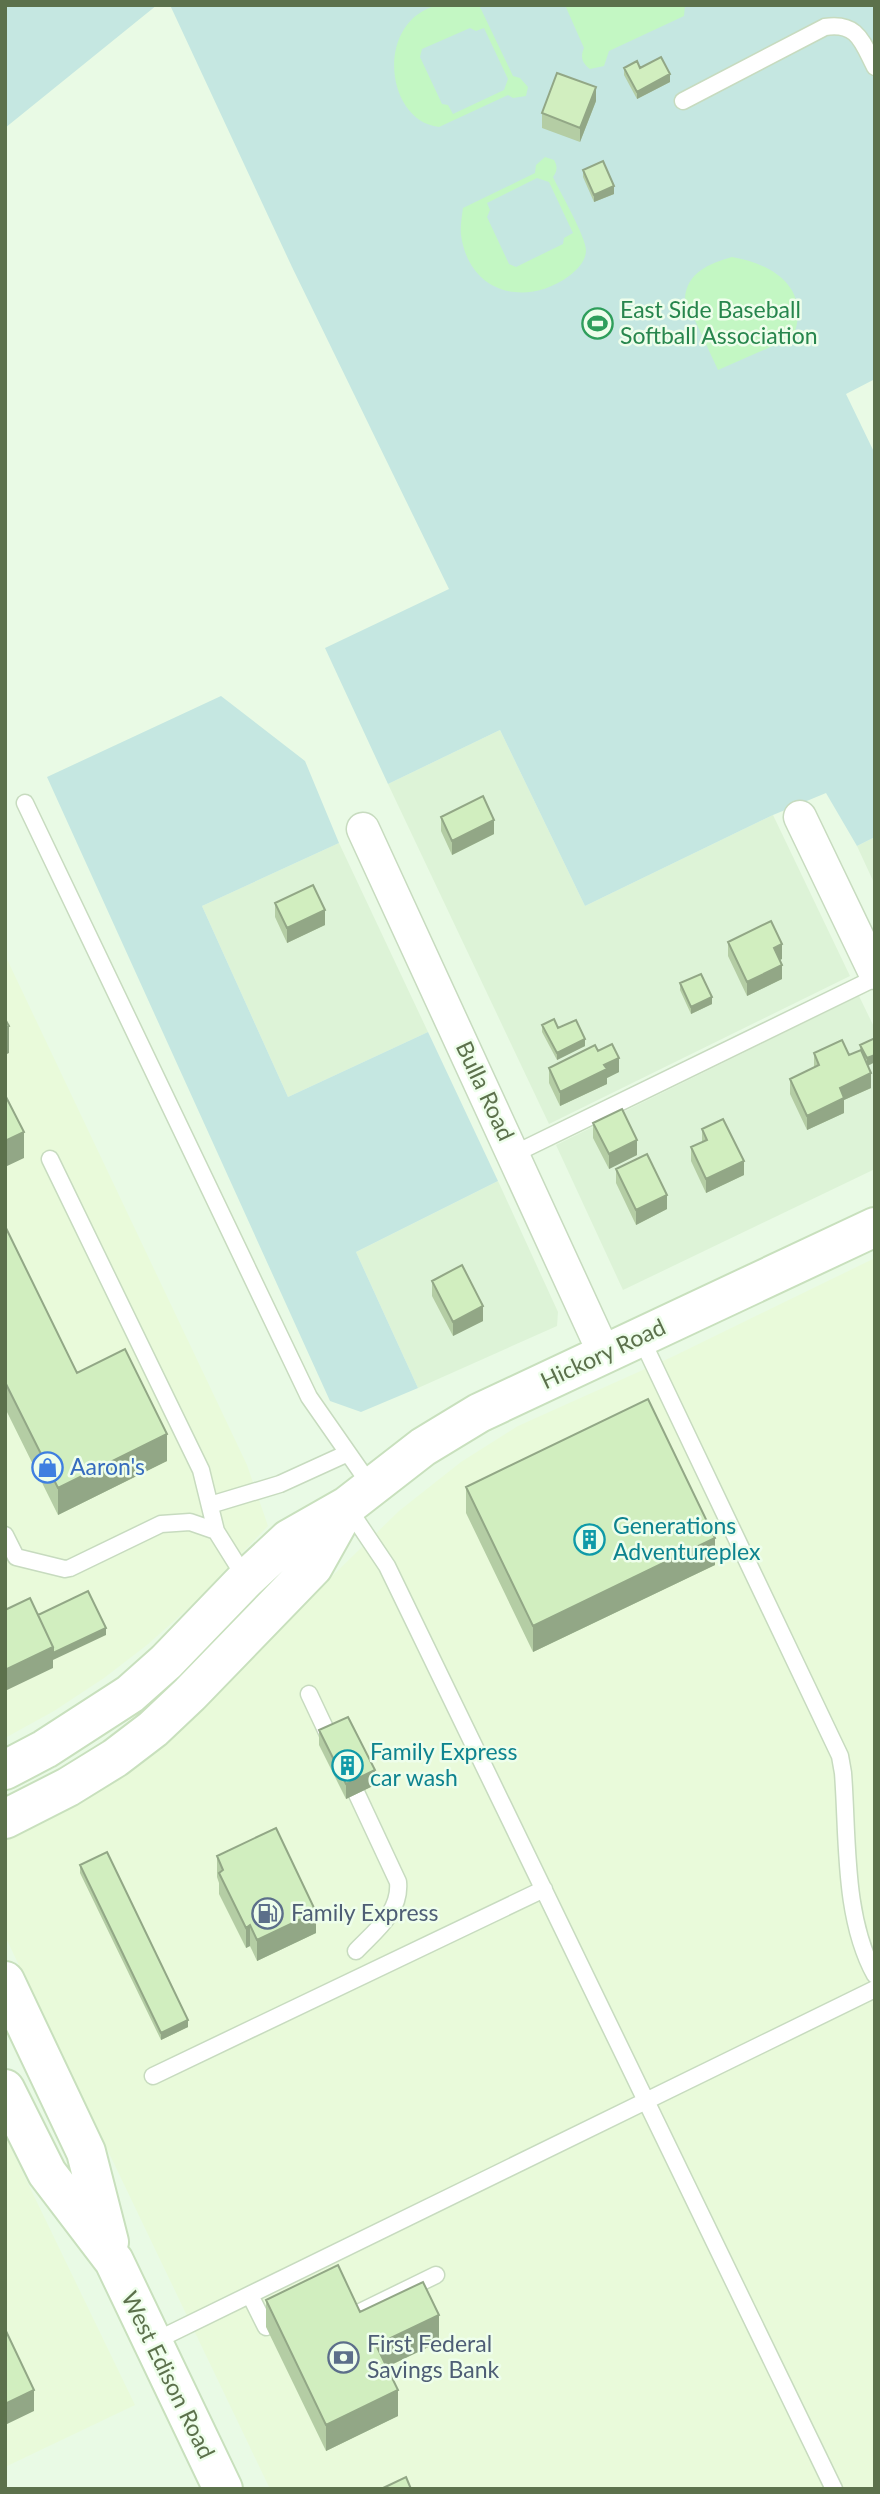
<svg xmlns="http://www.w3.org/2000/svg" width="880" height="2494" font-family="Lato,sans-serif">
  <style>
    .residential { fill: #ddf3d7 }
    .commercial { fill: #e9fada }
    .green { fill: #c5e7e1 }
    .sand { fill: #c3f7c3; fill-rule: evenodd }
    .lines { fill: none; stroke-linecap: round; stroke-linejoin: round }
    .lane-casing { stroke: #c7dbbf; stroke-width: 19 }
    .street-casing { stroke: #c7dbbf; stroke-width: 35 }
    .secondary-casing { stroke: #c8e0bd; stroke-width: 42 }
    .lane { stroke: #fff; stroke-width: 16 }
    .street { stroke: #fff; stroke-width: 32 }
    .secondary { stroke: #fff; stroke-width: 38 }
    .wall { fill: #b4cda4 }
    .shaded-wall { fill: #92a786 }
    .building { fill: #d1eebf; stroke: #92a786; stroke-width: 2 }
    .labels { text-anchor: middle; stroke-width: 5; stroke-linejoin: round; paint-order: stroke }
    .leisure-label { font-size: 23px; fill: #27864d; stroke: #eefeeb; text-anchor: start }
    .street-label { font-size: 23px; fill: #5c714c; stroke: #eefeeb }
    .shop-label { font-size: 23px; fill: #366cbe; stroke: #eefeeb; text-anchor: start }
    .culture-label { font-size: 23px; fill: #0d838f; stroke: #eefeeb; text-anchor: start }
    .service-label { font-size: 23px; fill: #4e5e75; stroke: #eefeeb; text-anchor: start }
  </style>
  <rect width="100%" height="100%" fill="#e9fae5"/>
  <path class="residential" d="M500,730L585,906L773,815L850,976L549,1124L388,784Z
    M875,837V885L857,846Z
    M339,843L428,1032L288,1097L202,906Z
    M859,996L875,1029V1169L623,1290L556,1145Z
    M498,1181L558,1312L557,1326L418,1388L356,1252Z"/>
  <path class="commercial" d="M5,955L247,1465L268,1526L192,1605L147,1645L104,1678L54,1711L5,1738Z
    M875,1258V2489H270L5,1936V1838L56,1812L172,1732L399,1511L461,1462L518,1426L674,1356Z
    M5,2136L135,2405L5,2467Z"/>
  <path class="green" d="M5,5H157L5,128Z
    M170,5H875V379L846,394L875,454V837L857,846L826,793L773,815L585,906L500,730L388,784L325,648L449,589L292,267Z
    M221,696L305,761L339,843L202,906L288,1097L428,1032L498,1181L356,1252L418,1388L361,1412L330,1401L47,777Z"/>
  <path class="sand" d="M438,5H479L513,76L520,78L528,87L526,96L513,98L508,95L439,127C385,121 374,21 438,5ZM470,28L476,31L484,28L508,79L504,90L453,114L448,105L442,104L420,57L422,49Z
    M565,5H685L684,16L609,51L604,66L590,69C582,63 580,57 584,48Z
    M545,157L554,160C558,167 557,171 553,177C560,192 586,237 586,250C586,261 578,269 569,276C525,308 469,293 461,235C460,226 462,216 463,208L535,173L536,165ZM537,178L549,182L573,233L564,238L563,244L516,267L509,264L487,217L490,210L487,203Z
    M732,257C774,264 812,289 793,337L718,370L685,299C686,273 710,263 732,257Z"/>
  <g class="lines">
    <defs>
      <path id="lane" d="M683,101L825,27C858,22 862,42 875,67
        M25,803L309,1397L371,1486
        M514,1154L875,978
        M50,1159L201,1470L216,1531
        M640,1336L840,1756L843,1773C848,1838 843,1917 875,1975
        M210,1505L280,1484L348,1453
        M348,1508L387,1566L834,2489
        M5,1535L16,1557L65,1569L70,1568L161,1524L190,1522L216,1531L246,1579
        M309,1694L333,1745
        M348,1775L398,1882C401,1912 375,1931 356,1951
        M153,2076L544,1889
        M250,2295L266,2327
        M350,2317L436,2275
        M153,2342L875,1989"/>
      <path id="street" d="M800,817L875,973
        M363,829L604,1353"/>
      <path id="secondary" d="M5,1770L45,1749L130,1694L166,1662L246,1579L289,1539L347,1506L423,1447L479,1413L875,1227
        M5,1819L68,1787L115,1758L153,1729L190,1694L313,1567L346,1508
        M5,1981L86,2152L109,2242
        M5,2089L47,2173L114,2261L223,2489"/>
    </defs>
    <use href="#lane" class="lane-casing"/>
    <use href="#street" class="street-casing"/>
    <use href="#secondary" class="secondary-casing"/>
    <use href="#lane" class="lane"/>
    <use href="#street" class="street"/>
    <use href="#secondary" class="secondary"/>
  </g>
  <path class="wall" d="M624,68H640L670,82L637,99L624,75Z
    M596,101L580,142L542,128V113Z
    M583,170L614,194L594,202L583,177Z
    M441,817L494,834L452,855L441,831Z
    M275,903L325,925L287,943L275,917Z
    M728,942L782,959L780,960L782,979L747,996L728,956Z
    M680,983L712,1004L691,1014L680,990Z
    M542,1025L585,1046L557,1060L542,1032Z
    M860,1045L875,1062L868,1066L871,1088L844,1100V1113L807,1130L790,1094V1079L814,1068V1053L849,1055L860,1050Z
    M598,1051L619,1072L607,1078V1084L560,1106L549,1083V1068Z
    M593,1123L637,1155L609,1169L593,1138Z
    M702,1129L744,1175L706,1193L691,1161V1147L702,1142Z
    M616,1169L667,1209L636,1225L616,1183Z
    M5,1226L77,1373L167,1461L58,1515L5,1408Z
    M432,1281L483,1321L453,1336L432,1296Z
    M466,1487L715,1565L533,1652L466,1513Z
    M319,1730L375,1785L346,1799L319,1745Z
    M217,1856L316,1933L257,1961L250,1946L246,1948L219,1894V1883L217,1877Z
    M80,1865L188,2027L161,2040L80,1873Z
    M266,2300L360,2312L439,2342L387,2367L398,2416L326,2451L266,2327Z"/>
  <path class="shaded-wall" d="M670,74V82L637,99V92Z
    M596,87V101L580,142V128Z
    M614,186V194L594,202V195Z
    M494,820V834L452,855V841Z
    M325,910V925L287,943V928Z
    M782,944V959L774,962V948Z
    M782,965V979L747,996V982Z
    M712,997V1004L691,1014V1007Z
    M9,1026V1053L5,1055V1028Z
    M585,1039V1046L557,1060V1053Z
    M875,1055V1062L867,1066V1058Z
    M619,1058V1072L607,1078V1084L560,1106V1092L604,1065Z
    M871,1073V1088L844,1100V1113L807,1130V1116L840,1088Z
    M24,1132V1158L5,1167V1141Z
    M637,1140V1155L609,1169V1154Z
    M744,1161V1175L706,1193V1179Z
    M667,1195V1209L636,1225V1210Z
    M483,1306V1321L453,1336V1322Z
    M167,1434V1461L58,1515V1488Z
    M715,1538V1565L533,1652V1626Z
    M106,1628V1635L53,1660V1668L5,1691V1670L53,1647Z
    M375,1770V1785L346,1799V1784Z
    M316,1912V1933L257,1961V1940Z
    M250,1925V1946L246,1948V1928Z
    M188,2020V2027L161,2040V2033Z
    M439,2315V2342L376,2372V2345Z
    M34,2390V2411L5,2425V2404Z
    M398,2390V2416L326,2451V2425Z"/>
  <path class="building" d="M661,57L670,74L637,92L624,68L637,61L640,68Z
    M557,73L596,87L580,128L542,113Z
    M603,161L614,186L594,195L583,170Z
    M483,796L494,820L452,841L441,817Z
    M313,885L325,910L287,928L275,903Z
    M771,921L782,944L774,948L782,965L747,982L728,942Z
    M701,974L712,997L691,1007L680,983Z
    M5,1019L9,1026L5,1028Z
    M554,1019L558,1028L576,1020L585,1039L557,1053L542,1025Z
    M875,1038V1055L867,1058L860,1045Z
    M842,1040L849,1055L861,1050L871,1073L840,1088L844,1098L807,1116L790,1079L819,1065L814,1053Z
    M612,1044L619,1058L604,1065L607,1069L560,1092L549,1068L595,1045L598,1051Z
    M5,1095L24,1132L5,1141Z
    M622,1109L637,1140L609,1154L593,1123Z
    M723,1119L744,1161L706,1179L691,1147L707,1140L702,1129Z
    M647,1154L667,1195L636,1210L616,1169Z
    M5,1226L77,1373L125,1349L167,1434L58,1488L5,1382Z
    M462,1265L483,1306L453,1322L432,1281Z
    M648,1399L715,1538L533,1626L466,1487Z
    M88,1591L106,1628L53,1653V1647L38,1615Z
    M30,1598L53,1647L5,1670V1610Z
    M348,1717L375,1770L346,1784L319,1730Z
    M276,1828L316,1912L257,1940L250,1925L246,1928L219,1873L223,1870L217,1856Z
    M107,1852L188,2020L161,2033L80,1865Z
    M338,2265L360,2312L423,2282L439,2315L376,2345L398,2390L326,2425L266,2300Z
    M5,2329L34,2390L5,2404Z
    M406,2477L411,2489H381Z"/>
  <defs>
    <symbol id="stadium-ring" viewBox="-11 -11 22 22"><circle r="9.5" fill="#eefeeb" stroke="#2e9e5b" stroke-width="1.5"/><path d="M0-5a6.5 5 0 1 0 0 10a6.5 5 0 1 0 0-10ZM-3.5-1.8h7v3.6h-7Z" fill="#2e9e5b"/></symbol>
    <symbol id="shop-ring" viewBox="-11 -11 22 22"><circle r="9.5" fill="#eefeeb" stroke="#3f7fe0" stroke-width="1.5"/><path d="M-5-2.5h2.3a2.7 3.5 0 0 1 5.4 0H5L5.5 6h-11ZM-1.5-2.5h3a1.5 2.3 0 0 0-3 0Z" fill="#3f7fe0"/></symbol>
    <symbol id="building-ring" viewBox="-11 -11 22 22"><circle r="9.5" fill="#eefeeb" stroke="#0f9aa8" stroke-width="1.5"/><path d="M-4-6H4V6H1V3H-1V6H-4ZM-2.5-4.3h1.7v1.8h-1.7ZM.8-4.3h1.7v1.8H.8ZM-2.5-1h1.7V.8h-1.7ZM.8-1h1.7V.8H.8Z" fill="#0f9aa8"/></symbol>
    <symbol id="fuel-ring" viewBox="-11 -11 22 22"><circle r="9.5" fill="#eefeeb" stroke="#5c6f8a" stroke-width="1.5"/><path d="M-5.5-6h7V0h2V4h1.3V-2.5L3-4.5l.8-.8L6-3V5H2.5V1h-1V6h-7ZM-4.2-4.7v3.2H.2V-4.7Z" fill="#5c6f8a"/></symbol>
    <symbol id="bank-ring" viewBox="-11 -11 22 22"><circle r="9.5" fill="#eefeeb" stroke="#5c6f8a" stroke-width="1.5"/><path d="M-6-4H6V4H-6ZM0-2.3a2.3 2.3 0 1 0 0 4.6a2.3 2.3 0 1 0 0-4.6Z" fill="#5c6f8a"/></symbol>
  </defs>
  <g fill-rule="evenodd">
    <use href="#stadium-ring" x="580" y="306" width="35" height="35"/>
    <use href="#shop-ring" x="30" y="1450" width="35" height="35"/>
    <use href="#building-ring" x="572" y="1522" width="35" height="35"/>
    <use href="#building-ring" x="330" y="1748" width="35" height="35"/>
    <use href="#fuel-ring" x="250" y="1896" width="35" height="35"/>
    <use href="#bank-ring" x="326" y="2340" width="35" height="35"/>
  </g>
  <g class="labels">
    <g class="leisure-label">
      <text x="620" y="318">East Side Baseball<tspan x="620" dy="26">Softball Association</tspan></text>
    </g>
    <g class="street-label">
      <text transform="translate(485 1091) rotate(65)" y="8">Bulla Road</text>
      <text transform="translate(603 1354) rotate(-25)" y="8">Hickory Road</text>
      <text transform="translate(168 2375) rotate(64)" y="8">West Edison Road</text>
    </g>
    <g class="shop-label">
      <text x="70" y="1475">Aaron's</text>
    </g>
    <g class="culture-label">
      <text x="613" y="1534">Generations<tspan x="613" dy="26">Adventureplex</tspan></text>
      <text x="370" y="1760">Family Express<tspan x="370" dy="26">car wash</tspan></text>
    </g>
    <g class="service-label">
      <text x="291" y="1921">Family Express</text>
      <text x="367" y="2352">First Federal<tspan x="367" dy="26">Savings Bank</tspan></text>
    </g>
  </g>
  <rect width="880" height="2494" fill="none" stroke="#5c714c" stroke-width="14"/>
</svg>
